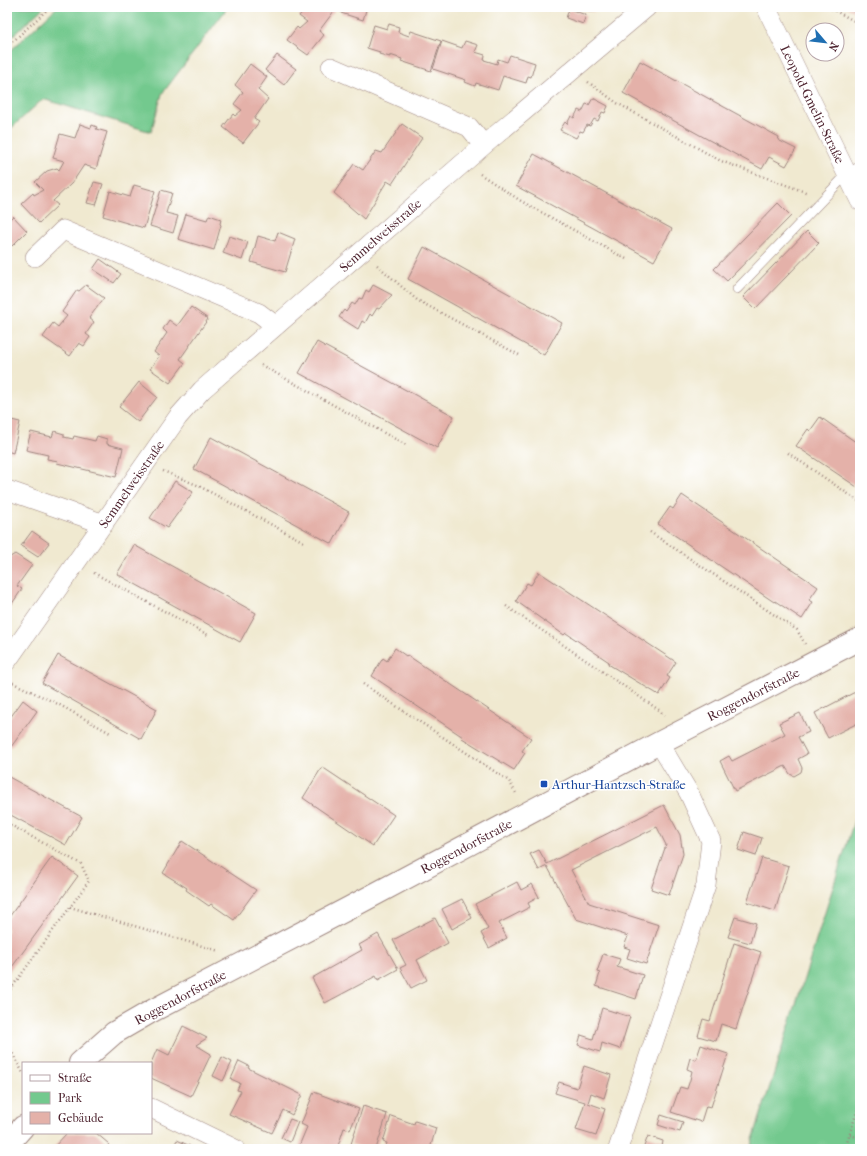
<svg xmlns="http://www.w3.org/2000/svg" width="867" height="1156" font-family="'IM FELL French Canon',serif">
  <style>
    .green { fill: #73c98e; stroke: #5e745c }
    .building { fill: #e4b1a9 }
    .lines { fill: none; stroke-linecap: round; stroke-linejoin: round }
    .lane-casing { stroke: #9d847e; stroke-width: 10 }
    .street-casing { stroke: #9d847e; stroke-width: 20 }
    .secondary-casing { stroke: #9d847e; stroke-width: 24 }
    .path { stroke: #9d847e; stroke-width: 2.5; stroke-dasharray: 1 3; stroke-linecap: butt }
    .lane { stroke: #fff; stroke-width: 9 }
    .street { stroke: #fff; stroke-width: 19 }
    .secondary { stroke: #fff; stroke-width: 22 }
    .transit-dot { fill: #1a4fb4; stroke: #fff; stroke-width: 1.5 }
    .labels { text-anchor: middle; stroke-width: 3; stroke-linejoin: round; paint-order: stroke }
    .street-label { font-size: 13px; fill: #4a1f2b; stroke: #fff }
    .transit-label { font-size: 13px; fill: #164399; stroke: #fff; text-anchor: start }
  </style>
  <rect width="100%" height="100%" fill="#fff"/>
  <filter id="ink" filterUnits="userSpaceOnUse"><feTurbulence type="fractalNoise" baseFrequency=".025" numOctaves="2"/><feDisplacementMap in="SourceGraphic" scale="8" xChannelSelector="R" yChannelSelector="G"/><feConvolveMatrix kernelMatrix="1 2 1 2 8 2 1 2 1" color-interpolation-filters="sRGB"/></filter>
  <filter id="wash" filterUnits="userSpaceOnUse"><feTurbulence type="fractalNoise" baseFrequency=".012" numOctaves="4" result="noise"/><feDisplacementMap in="SourceGraphic" scale="16" xChannelSelector="R" yChannelSelector="G"/><feGaussianBlur stdDeviation="0.9" result="paint"/><feColorMatrix in="noise" values="0 0 0 0 0 0 0 0 0 0 0 0 0 0 0 0 0 1.4 0 .05"/><feComposite in="paint" operator="in"/></filter>
  <g filter="url(#wash)">
    <rect width="100%" height="100%" fill="#f0e9d0"/>
    <path class="green" d="M7,7H44L7,41Z
      M57,7H228L162,94L151,132L43,99L7,132V54Z
      M860,802V1149H750Z"/>
    <g id="blocks">
      <path class="building" d="M306,7H328L334,11L319,31L324,35L308,55L287,40L297,27L299,29L307,22L299,16Z
        M343,7H367L363,20L341,13Z
        M577,7H595L593,12Z
        M846,7H860V14Z
        M569,9L586,15L583,24L566,18Z
        M389,24L399,27L398,32L409,36L411,31L441,41L431,71L401,61L402,59L390,55V57L379,54L380,52L367,48L374,25L387,29Z
        M442,41L462,48L465,41L478,45L475,52L485,55L484,60L497,64L498,59L507,62L510,55L535,63L531,77L528,76L526,83L503,76L498,90L476,83L475,86L465,82L466,80L433,69Z
        M277,55L296,69L284,85L265,70Z
        M640,61L779,137L778,140L796,149L786,166L769,157L762,169L623,93Z
        M250,64L267,77L258,90L268,99L254,119L259,122L243,143L223,127L233,114L235,116L242,110L234,104L243,92L235,85Z
        M593,98L608,106L605,113L602,112L598,121L594,119L590,126L587,125L583,132L580,131L576,138L560,130L565,122L567,124L571,116L574,118L578,110L582,112L586,104L589,105Z
        M80,124L91,128L92,125L97,127L96,129L107,132L96,169L84,165L72,183L53,201L58,205L39,223L21,204L33,193L34,195L43,190L35,182L47,171L57,168L59,170L64,161L53,158L60,134L75,138Z
        M402,124L422,138L392,184L387,181L364,219L334,193L354,164L363,170L376,151L382,153Z
        M534,154L672,229L654,261L516,186Z
        M94,182L103,184L96,205L87,203Z
        M134,185L155,191L144,228L103,216L110,191L130,197Z
        M161,190L172,193L166,213L178,216L173,233L150,226Z
        M778,203L791,216L727,281L714,269Z
        M186,214L207,220L209,215L221,219L220,224L221,225L214,250L178,239Z
        M13,216L27,231L12,246L7,240V222Z
        M807,231L819,243L755,309L743,297Z
        M278,232L295,239L285,272L251,262L258,236L275,241Z
        M229,236L248,242L242,260L223,253Z
        M424,247L562,323L544,355L408,279Z
        M100,259L121,274L114,283L93,269Z
        M86,285L104,298L89,318L94,322L86,334L90,337L84,346L79,343L70,356L43,337L53,323L58,327L67,316L62,312L77,290L79,291Z
        M373,285L392,295L379,309L377,308L372,316L370,314L365,323L362,321L358,329L339,317L344,310L346,312L352,303L355,305L359,298L362,299L366,290L369,292Z
        M191,307L208,319L180,359L185,363L170,383L150,369L159,356L154,352L167,333L163,329L169,320L177,326Z
        M317,342L454,416L437,448L299,373Z
        M139,382L157,397L138,422L119,407Z
        M820,417L860,445V489L796,446L808,429L810,431Z
        M7,419L20,422L13,453L7,451Z
        M54,431L64,434V437L73,439L74,436L95,441L97,436L107,439V444L123,448L116,477L57,463L58,461L47,459L48,455L26,450L31,432L52,437Z
        M211,437L349,512L332,544L194,469Z
        M175,481L193,492L167,528L150,518Z
        M682,495L818,587L809,600L813,602L802,619L775,601L774,602L658,524L670,507L673,509Z
        M32,531L49,543L38,557L21,546Z
        M134,545L256,613L240,642L117,574Z
        M15,554L32,565L17,586L22,589L7,611V559Z
        M539,572L676,662L667,676L670,678L659,695L608,664L609,662L566,633L564,635L516,601L527,583L531,585Z
        M395,648L406,656L407,655L531,738L522,751L525,753L514,770L462,738L463,737L372,676L383,658L387,661Z
        M58,655L157,709L141,739L42,683Z
        M857,691L860,696V722L828,738L815,713Z
        M23,700L37,711L11,747L7,744V722Z
        M800,713L809,732L798,737L807,754L798,759L802,768L801,772L794,776L790,774L785,766L735,791L720,761L729,756L732,761L785,734L779,723Z
        M322,767L394,815L373,846L303,798Z
        M7,776L82,817L66,845L7,813Z
        M664,805L680,835L683,854L669,895L651,889L666,845L657,827L571,870L589,903L659,925L646,964L627,958L630,949L624,947L628,936L576,919L547,866L539,870L530,854L539,850L547,864Z
        M744,832L762,838L756,856L738,850Z
        M182,841L256,890L234,920L211,904L209,906L186,890L187,888L163,873Z
        M52,857L78,876L7,974V920Z
        M762,858L789,866L775,911L747,902Z
        M517,882L521,890L532,884L539,897L528,903L530,907L499,923L507,938L489,948L481,933L488,929L475,904Z
        M462,899L472,918L452,929L442,909Z
        M735,917L756,923L750,943L728,937Z
        M435,918L448,943L417,960L427,980L411,988L400,968L406,965L393,940Z
        M378,934L398,969L378,980L376,976L325,1003L312,978L362,950L359,945Z
        M734,943L761,952L736,1029L721,1024L716,1041L698,1036L703,1019L710,1021Z
        M603,954L620,959L617,967L643,975L636,999L596,986L600,973L597,972Z
        M602,1008L630,1017L620,1049L602,1043L600,1052L578,1045L581,1035L593,1039Z
        M183,1026L207,1038L196,1045L211,1054L191,1096L151,1078V1063L157,1049L169,1055Z
        M701,1045L728,1054L711,1107L706,1106L701,1122L671,1112L680,1087L687,1089L690,1080L692,1071L687,1069L690,1058L696,1060Z
        M222,1057L232,1062L223,1081L213,1076Z
        M239,1061L249,1066L248,1068L302,1095L292,1115L283,1110L272,1133L229,1114L241,1091L237,1090L240,1083L231,1079Z
        M584,1066L611,1075L604,1098L591,1093L588,1103L605,1109L596,1136L576,1130L585,1102L555,1093L559,1082L577,1088Z
        M314,1092L359,1109L350,1130L344,1128L337,1149H307L299,1146L307,1127L301,1124Z
        M363,1106L387,1114L376,1149H367L351,1144Z
        M661,1115L683,1122L680,1132L658,1125Z
        M391,1116L414,1124L415,1121L436,1128L430,1149H385L387,1143L383,1142Z
        M290,1119L298,1122L290,1142L281,1138Z
        M67,1133H96L109,1144L105,1149H52Z
        M648,1136L663,1141L662,1147L667,1149H643Z
        M177,1140L190,1146L188,1149H172Z
        M436,1145L448,1149H434Z"/>
    </g>
  </g>
  <g filter="url(#ink)">
    <use href="#blocks" fill-opacity="0" stroke="#9d847e" stroke-width="1"/>
    <g class="lines">
      <defs>
        <path id="lane" d="M737,289L847,174L860,166"/>
        <path id="street" d="M766,7L860,201
          M331,67L469,127L484,145
          M35,257L63,230L259,313L276,326
          M7,490L104,524
          M7,661L178,417L202,390L484,145L647,7
          M151,1108L235,1149
          M618,1149L706,885L711,841L689,793L659,743"/>
        <path id="secondary" d="M80,1063L114,1033L152,1011L351,907L659,743L860,639
          M7,1145L23,1127"/>
      </defs>
      <use href="#lane" class="lane-casing"/>
      <use href="#street" class="street-casing"/>
      <use href="#secondary" class="secondary-casing"/>
      <path class="path" d="M828,7L860,24
        M7,47L50,7
        M588,82L617,103L721,161L808,193
        M480,174L521,201L628,260
        M377,265L417,300L521,356
        M261,365L406,445
        M788,453L860,502
        M163,471L197,485L304,542
        M650,532L797,630L805,644
        M94,573L208,635
        M506,606L659,710L665,716
        M9,681L58,704L112,734
        M363,684L509,781L517,795
        M7,823L81,864L89,881L7,994
        M70,907L219,951
        M7,1043L23,1073
        M850,1135L860,1138
        M845,1149L860,1102"/>
      <use href="#lane" class="lane"/>
      <use href="#street" class="street"/>
      <use href="#secondary" class="secondary"/>
    </g>
  </g>
  <rect class="transit-dot" x="540" y="780" width="8" height="8" rx="2"/>
  <g class="labels">
    <g class="street-label">
      <text transform="translate(813 104) rotate(64)" y="5">Leopold-Gmelin-Straße</text>
      <text transform="translate(380 235) rotate(-41)" y="5">Semmelweisstraße</text>
      <text transform="translate(131 484) rotate(-55)" y="5">Semmelweisstraße</text>
      <text transform="translate(753 694) rotate(-27)" y="5">Roggendorfstraße</text>
      <text transform="translate(466 846) rotate(-28)" y="5">Roggendorfstraße</text>
      <text transform="translate(180 997) rotate(-28)" y="5">Roggendorfstraße</text>
    </g>
    <g class="transit-label">
      <text x="552" y="789">Arthur-Hantzsch-Straße</text>
    </g>
  </g>
  <rect width="867" height="1156" fill="none" stroke="#fff" stroke-width="24"/>
  <rect x="22" y="1062" width="130" height="72" fill="#ffffff" stroke="#b7a5aa"/>
  <rect x="30" y="1075" width="20" height="6" fill="#ffffff" stroke="#b7a5aa"/>
  <text x="58" y="1082" font-size="12" fill="#4a1f2b">Straße</text>
  <rect x="30" y="1092" width="20" height="12" fill="#73c98e" stroke="#b7a5aa"/>
  <text x="58" y="1102" font-size="12" fill="#4a1f2b">Park</text>
  <rect x="30" y="1112" width="20" height="12" fill="#e4b1a9" stroke="#b7a5aa"/>
  <text x="58" y="1122" font-size="12" fill="#4a1f2b">Gebäude</text>
  <g transform="translate(825 42) rotate(118)"><circle r="19" fill="#ffffff" stroke="#b7a5aa"/>
  <path d="M0-3L7 15L0 10L-7 15Z" fill="#1f6fb2"/>
  <text y="-6" font-size="11" font-weight="bold" text-anchor="middle" fill="#4a1f2b">N</text>
  </g>
</svg>
